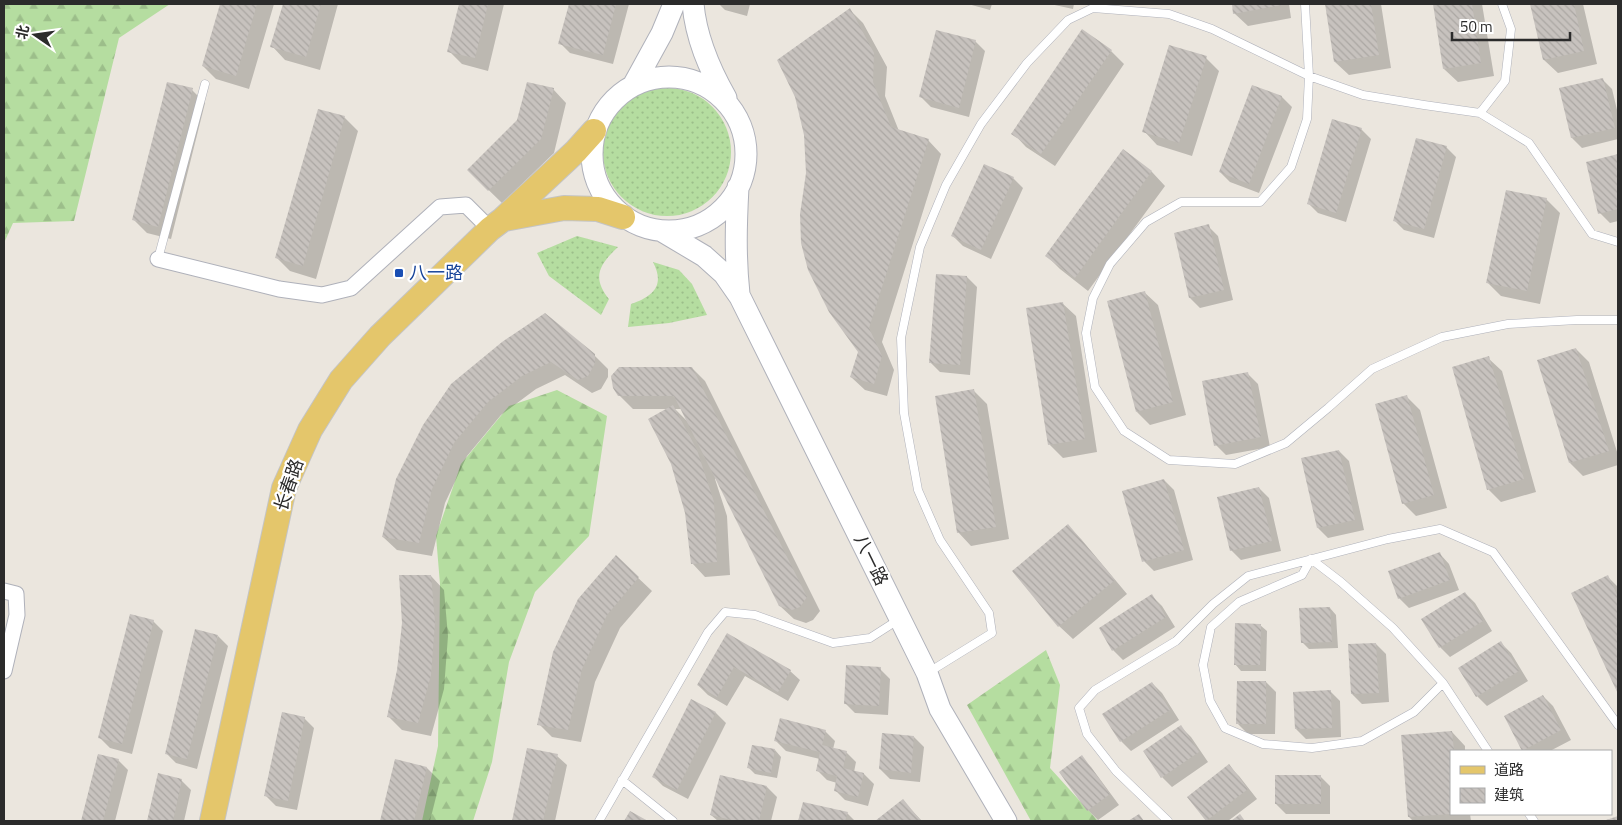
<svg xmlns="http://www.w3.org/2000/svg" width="1622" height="825" font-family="'Titillium Web','Noto Sans SC',sans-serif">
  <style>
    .grass { fill: url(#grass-dots) }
    .forest { fill: url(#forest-firs) }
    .shadow { fill: #0003; fill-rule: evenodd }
    .building { fill: url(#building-back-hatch) }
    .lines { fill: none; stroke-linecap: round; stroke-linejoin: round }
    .service-casing { stroke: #afb1ba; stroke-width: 9 }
    .minor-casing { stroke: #afb1ba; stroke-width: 17 }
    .secondary-casing { stroke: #afb1ba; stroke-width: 23 }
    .primary-casing { stroke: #c4c4c4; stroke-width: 26 }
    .service { stroke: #fff; stroke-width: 8 }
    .minor { stroke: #fff; stroke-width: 15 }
    .secondary { stroke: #fff; stroke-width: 21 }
    .primary { stroke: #e4c66b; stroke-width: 24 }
    .transit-dot { fill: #1a4fb4; stroke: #fff; stroke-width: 2 }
    .labels { text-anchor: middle; stroke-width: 4.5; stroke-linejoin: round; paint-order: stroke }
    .transit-label { font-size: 18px; fill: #164399; stroke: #fff; text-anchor: start }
    .street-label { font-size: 18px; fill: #2b2b2b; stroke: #fff }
  </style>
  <defs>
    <pattern id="grass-dots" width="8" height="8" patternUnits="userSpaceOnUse" patternTransform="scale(1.25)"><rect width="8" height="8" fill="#b5dda0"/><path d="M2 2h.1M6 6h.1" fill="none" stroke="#9cbe8a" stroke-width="1.8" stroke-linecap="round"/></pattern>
    <pattern id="forest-firs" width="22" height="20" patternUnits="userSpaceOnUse" patternTransform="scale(1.25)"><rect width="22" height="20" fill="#b5dda0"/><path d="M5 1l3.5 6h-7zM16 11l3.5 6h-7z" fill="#9cbe8a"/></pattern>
    <pattern id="building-back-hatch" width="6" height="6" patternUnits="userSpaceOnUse" patternTransform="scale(1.25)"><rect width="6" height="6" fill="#c7c2be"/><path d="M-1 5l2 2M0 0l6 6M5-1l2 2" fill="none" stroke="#aba7a3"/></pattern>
  </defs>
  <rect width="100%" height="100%" fill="#ebe6de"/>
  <path class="grass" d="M603 152a64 64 0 1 1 128 0a64 64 0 1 1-128 0Z
    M577,236L618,247C600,264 591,277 609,299L601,315L549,276L537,253Z
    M653,262L679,270L692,284L707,315L669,323L628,327L631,304C654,296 665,285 653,262Z"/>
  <path class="forest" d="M4,4H170L119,38L74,221L13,223L4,243Z
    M557,390L607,416L589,536L535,592L509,662L492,762L473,821H422L438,746L440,584L436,536L461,464L509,406Z
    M1046,650L1060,685L1050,768L1098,821H1031L967,705Z"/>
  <path class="shadow" d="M221,4H274L249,89L216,79L203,66Z
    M284,4H338L320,70L285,60L272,46Z
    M460,4H504L488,71L462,64L449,51Z
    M570,4H629L613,64L570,53L560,43Z
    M719,4H750L747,16L725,10Z
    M968,4H992L990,10Z
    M1050,4H1074L1073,9Z
    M1233,4H1289L1291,18L1248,26L1234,13Z
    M1327,4H1381L1391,68L1349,75L1335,62Z
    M1434,4H1482L1494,76L1458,82L1444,69Z
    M1532,4H1583L1597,64L1558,73L1544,60Z
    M850,10L863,23L887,67L885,96L899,131L928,140L941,154L882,342L894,370L887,396L865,390L851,377L859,352Z
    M975,41L985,51L969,117L931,107L921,97Z
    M1111,51L1124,64L1055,166L1026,147L1013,133Z
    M1206,58L1219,71L1192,156L1157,145L1144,131Z
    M1602,79L1612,89L1618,114V139L1582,148L1572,138L1561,89Z
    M1252,86L1282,97L1292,107L1259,193L1230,182L1220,172Z
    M553,89L566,103L554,153L502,203L468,170Z
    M192,90L205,103L171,239L147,233L134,220Z
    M344,117L358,131L316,279L290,271L277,258Z
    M1361,129L1371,139L1346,222L1318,213L1308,203Z
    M1446,147L1456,157L1434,238L1404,230L1394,220Z
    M1123,151L1152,172L1165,186L1088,291L1060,269L1047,256Z
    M1618,155V221L1610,223L1600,213L1587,163Z
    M1013,178L1023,188L991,259L963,246L953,236Z
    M1546,199L1560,213L1540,304L1501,296L1487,282Z
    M1208,226L1218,236L1233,300L1200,308L1190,298Z
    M937,275L967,277L977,287L970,375L940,372L930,362Z
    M1144,292L1158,305L1186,415L1150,425L1137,412Z
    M1062,303L1076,316L1097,452L1063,458L1049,444Z
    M503,343L594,355L608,369V377L601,389L592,393L565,375L536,389L501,415L467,456L445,503L432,556L397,550L383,537Z
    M1576,349L1589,362L1618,455V465L1583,476L1570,463L1538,361Z
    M1488,358L1502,371L1536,492L1501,502L1488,489Z
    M692,368L705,381L820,611L813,620L806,623L794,619L780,606L716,478L715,479L727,516L730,575L705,577L692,563L686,513L670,409H633L619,395ZM675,409H682L687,421Z
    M1248,374L1258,384L1270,447L1226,455L1216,445Z
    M974,391L987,404L1009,539L971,546L958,532Z
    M1407,397L1420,410L1447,508L1416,516L1403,503Z
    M1339,451L1349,461L1364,530L1328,538L1318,528L1303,459Z
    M1164,480L1174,490L1193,560L1154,571L1144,561Z
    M1259,488L1269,498L1281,551L1241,560L1231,550Z
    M1068,526L1081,539L1127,594L1073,639L1059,626L1013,572Z
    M1440,554L1449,564L1459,590L1409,608L1399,598Z
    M616,557L652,591L620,628L595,682L581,742L552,737L539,724Z
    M431,576L444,590L448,636L444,689L431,736L402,730L388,716Z
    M1608,577L1618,587V691L1572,594Z
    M1465,593L1475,603L1492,631L1450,657L1440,647Z
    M1152,596L1162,606L1175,627L1123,660L1113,650Z
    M1330,608L1336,615L1338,648L1309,649L1302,642Z
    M153,621L163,631L132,754L110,748L100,738Z
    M1260,625L1267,631L1266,671H1241L1235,664Z
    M727,635L790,671L800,680L788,701L745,676L727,706L708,695L698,685Z
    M218,636L228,646L197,769L176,763L166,753Z
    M1501,643L1511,653L1528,681L1487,706L1477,696Z
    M1376,644L1386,654L1389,702L1362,704L1352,694Z
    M880,669L890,679L888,715L855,713L845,703Z
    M1266,682L1276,692L1275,734H1248L1238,724Z
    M1152,683L1162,693L1179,720L1131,751L1121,741Z
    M1330,691L1340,701L1341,737L1306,739L1296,729Z
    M1543,696L1553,706L1571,740L1550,751H1524L1505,716Z
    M691,701L716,713L726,723L688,799L663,786L653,776Z
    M304,718L314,728L297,810L276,806L266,796Z
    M1181,727L1191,737L1208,762L1172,787L1162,777Z
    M825,731L835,741L833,749L846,752L856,762L854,772L864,774L874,784L868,806L845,800L835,790L837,783L827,780L817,770L820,759L786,751L776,741Z
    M1452,732L1465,746V751H1451V814H1470L1471,821H1413L1409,817Z
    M914,737L924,747L920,782L890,779L880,769Z
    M528,749L557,756L567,765L555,821H513Z
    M775,750L781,757L777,778L755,774L749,768Z
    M98,755L118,760L128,770L115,821H82Z
    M1081,757L1091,767L1119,805L1098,820L1088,810L1060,772Z
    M396,761L427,768L440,781L430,821H381Z
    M1229,766L1239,776L1257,799L1228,821H1208L1189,797Z
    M159,775L181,780L191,790L184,821H149Z
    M721,776L767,787L777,797L771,821H718L711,815Z
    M1320,776L1330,786V814H1286L1276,804Z
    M903,801L922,821H877Z
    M804,803L847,813L855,821H800Z"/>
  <path class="building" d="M220,4H257L236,76L202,66Z
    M283,4H321L306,57L270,47Z
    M459,4H488L475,58L447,52Z
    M569,4H616L603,55L558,44Z
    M1232,4H1282V5L1233,14Z
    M1325,4H1371L1379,55L1334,62Z
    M1433,4H1472L1481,63L1443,69Z
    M1530,4H1574L1584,51L1543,60Z
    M850,8L874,53L873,82L891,127L929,139L869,328L882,356L874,384L850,377L858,352L829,312L808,270L801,243L800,214L806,173L804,135L795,97L777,60Z
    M1082,29L1112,50L1041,154L1011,134Z
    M936,30L976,40L959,108L919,97Z
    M1169,45L1207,56L1179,143L1142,132Z
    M1603,78L1615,128L1571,138L1559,88Z
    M167,82L193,88L158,227L132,220Z
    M527,82L554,88L541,139L488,191L467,170L517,120Z
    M1252,85L1282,96L1249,184L1219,172Z
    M318,109L345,116L303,266L275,258Z
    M1332,119L1362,128L1336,213L1307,204Z
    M1416,138L1447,146L1424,229L1393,221Z
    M1123,149L1152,171L1075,278L1045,256Z
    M1618,154V209L1598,214L1586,162Z
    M984,164L1014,177L981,250L951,236Z
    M1506,190L1547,198L1527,291L1486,283Z
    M1209,224L1224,290L1189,298L1174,233Z
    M936,274L967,276L960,365L929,363Z
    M1145,291L1173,402L1136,412L1107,301Z
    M1063,302L1085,439L1048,445L1026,308Z
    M545,313L595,354V363L588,376L578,380L551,362L522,376L488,402L454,443L432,489L419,543L382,537L396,479L423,425L451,384L502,342Z
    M1576,348L1609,451L1569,463L1537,360Z
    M1489,356L1524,479L1487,490L1452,367Z
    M619,367H692L807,597L800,607L792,610L779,606L674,396H618L613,388L611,376Z
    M1248,372L1261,437L1214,446L1202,381Z
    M974,389L996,527L957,533L935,396Z
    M1407,395L1434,495L1402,504L1375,404Z
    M673,405L697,450L714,502L717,562L691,564L685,513L671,464L648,419Z
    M1339,450L1355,520L1317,528L1301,458Z
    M1164,479L1184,550L1142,562L1122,491Z
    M1259,487L1272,541L1230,551L1217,497Z
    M1068,524L1115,580L1058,627L1012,571Z
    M1440,552L1450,580L1398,599L1388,571Z
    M616,555L639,577L607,615L582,669L568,730L537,725L553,652L578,599Z
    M399,575H431L435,622L431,675L418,723L387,717L397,670L402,623Z
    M1608,575L1618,597V694L1571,593Z
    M1465,592L1483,621L1439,648L1421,619Z
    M1152,594L1166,617L1112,651L1099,628Z
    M1330,607L1332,642L1301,643L1299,608Z
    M130,614L154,620L122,744L98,738Z
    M1235,623L1261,624L1260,665H1234Z
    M195,629L218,635L187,759L165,754Z
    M727,633L791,670L778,692L734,667L717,697L697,685Z
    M1501,641L1519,671L1476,697L1458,668Z
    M1376,643L1379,693L1351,694L1348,644Z
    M846,665L881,667L879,706L844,704Z
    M1237,681H1266V724H1236Z
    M1152,682L1170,710L1120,742L1102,714Z
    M1331,690L1332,728L1295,729L1293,692Z
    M1543,695L1561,730L1522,751L1504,716Z
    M691,699L716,712L677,790L652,777Z
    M282,712L305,717L288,801L264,796Z
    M780,718L826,730L822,745L847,751L843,768L864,773L858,797L834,791L837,776L816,771L820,752L774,741Z
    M1181,725L1199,752L1161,778L1143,751Z
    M1452,731L1454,751H1451V814L1408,817L1401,735Z
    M882,733L914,736L911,773L879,769Z
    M752,745L775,749L771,773L747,768Z
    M527,748L558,754L543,821H512Z
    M98,754L119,759L103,821H81Z
    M1082,755L1110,794L1087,811L1059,772Z
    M395,759L427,767L414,821H380Z
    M1229,764L1248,789L1206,821L1187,797Z
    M158,773L182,779L173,821H147Z
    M720,775L767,786L759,821H736L710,815Z
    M1275,775H1321V804H1275Z
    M903,799L921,821H875Z
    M803,802L848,812L845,821H798Z
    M630,811L648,821H624Z
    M1139,814L1144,821H1128Z
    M1240,814L1245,821H1231Z
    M1618,816V821H1603Z"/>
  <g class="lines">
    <defs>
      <path id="service" d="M1305,4L1309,76L1307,119L1291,167L1260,202H1181L1146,222L1110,264L1093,298L1086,333L1095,387L1124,431L1169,460L1235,464L1286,443L1328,408L1372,369L1442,337L1508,324L1577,320H1618
        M1480,113L1505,81L1511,29L1502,4
        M158,259L205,84
        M929,672L992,633L989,613L940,540L918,490L904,413L901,338L920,247L946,185L981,124L1027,63L1068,20L1093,8L1169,14L1212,29L1309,76L1363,95L1424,105L1480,113L1529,143L1592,234L1618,242
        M1443,683L1414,712L1362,741L1312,748L1263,744L1225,728L1210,701L1203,665L1211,627L1239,602L1302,575L1311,559L1341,582L1393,628L1443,683L1488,751
        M622,780L673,821
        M1529,814L1534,821
        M599,821L708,632L725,612L755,615L833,643L870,638L898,620
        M1168,821L1116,771L1087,734L1079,708L1095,690L1176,641L1213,604L1248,576L1388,539L1440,529L1493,552L1618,725"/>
      <path id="minor" d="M158,259L279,289L322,295L351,288L440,207L466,205L490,229
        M4,591L16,594L17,615L4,671"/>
      <path id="secondary" d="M693,4C696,38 709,68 726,98
        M592 154a77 77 0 1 1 154 0a77 77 0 1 1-154 0Z
        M634,84L662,33L674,4
        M738,187C736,225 735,256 739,294
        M662,231L704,256L724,274L740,297L927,673L940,709L1006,821"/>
      <path id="primary" d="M504,219L564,208L598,209L623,217
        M212,821L284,488L310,430L341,380L380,336L490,229L502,220L576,151L594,131"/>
    </defs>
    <use href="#service" class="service-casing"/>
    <use href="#minor" class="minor-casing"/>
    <use href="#secondary" class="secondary-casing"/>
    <use href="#primary" class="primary-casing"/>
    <use href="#service" class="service"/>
    <use href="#minor" class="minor"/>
    <use href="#secondary" class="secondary"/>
    <use href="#primary" class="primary"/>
  </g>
  <rect class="transit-dot" x="394" y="268" width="10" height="10" rx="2.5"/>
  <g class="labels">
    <g class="transit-label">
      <text x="409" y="279">八一路</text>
    </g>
    <g class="street-label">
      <text transform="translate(289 485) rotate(-71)" y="6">长春路</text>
      <text transform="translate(871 560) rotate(64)" y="6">八一路</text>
    </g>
  </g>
  <rect width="1622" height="825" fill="none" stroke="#2b2b2b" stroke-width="10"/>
  <rect x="1450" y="750" width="162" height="65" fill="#ffffff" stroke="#aaaaaa"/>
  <rect x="1460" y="766" width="25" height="8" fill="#e4c66b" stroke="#aaaaaa"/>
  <text x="1494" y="775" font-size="15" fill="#2b2b2b">道路</text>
  <rect x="1460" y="788" width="25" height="15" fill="url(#building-back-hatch)" stroke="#aaaaaa"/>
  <text x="1494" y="800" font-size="15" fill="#2b2b2b">建筑</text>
  <g transform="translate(35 35) rotate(283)" stroke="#ffffff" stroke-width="4" paint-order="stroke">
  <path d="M0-4L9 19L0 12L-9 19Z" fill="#2b2b2b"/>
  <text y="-8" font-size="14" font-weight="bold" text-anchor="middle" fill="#2b2b2b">北</text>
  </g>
  <path d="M1452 32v8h118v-8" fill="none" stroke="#2b2b2b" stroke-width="2.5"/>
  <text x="1460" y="32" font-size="15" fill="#2b2b2b" stroke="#ffffff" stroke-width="4" paint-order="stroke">50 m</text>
</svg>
